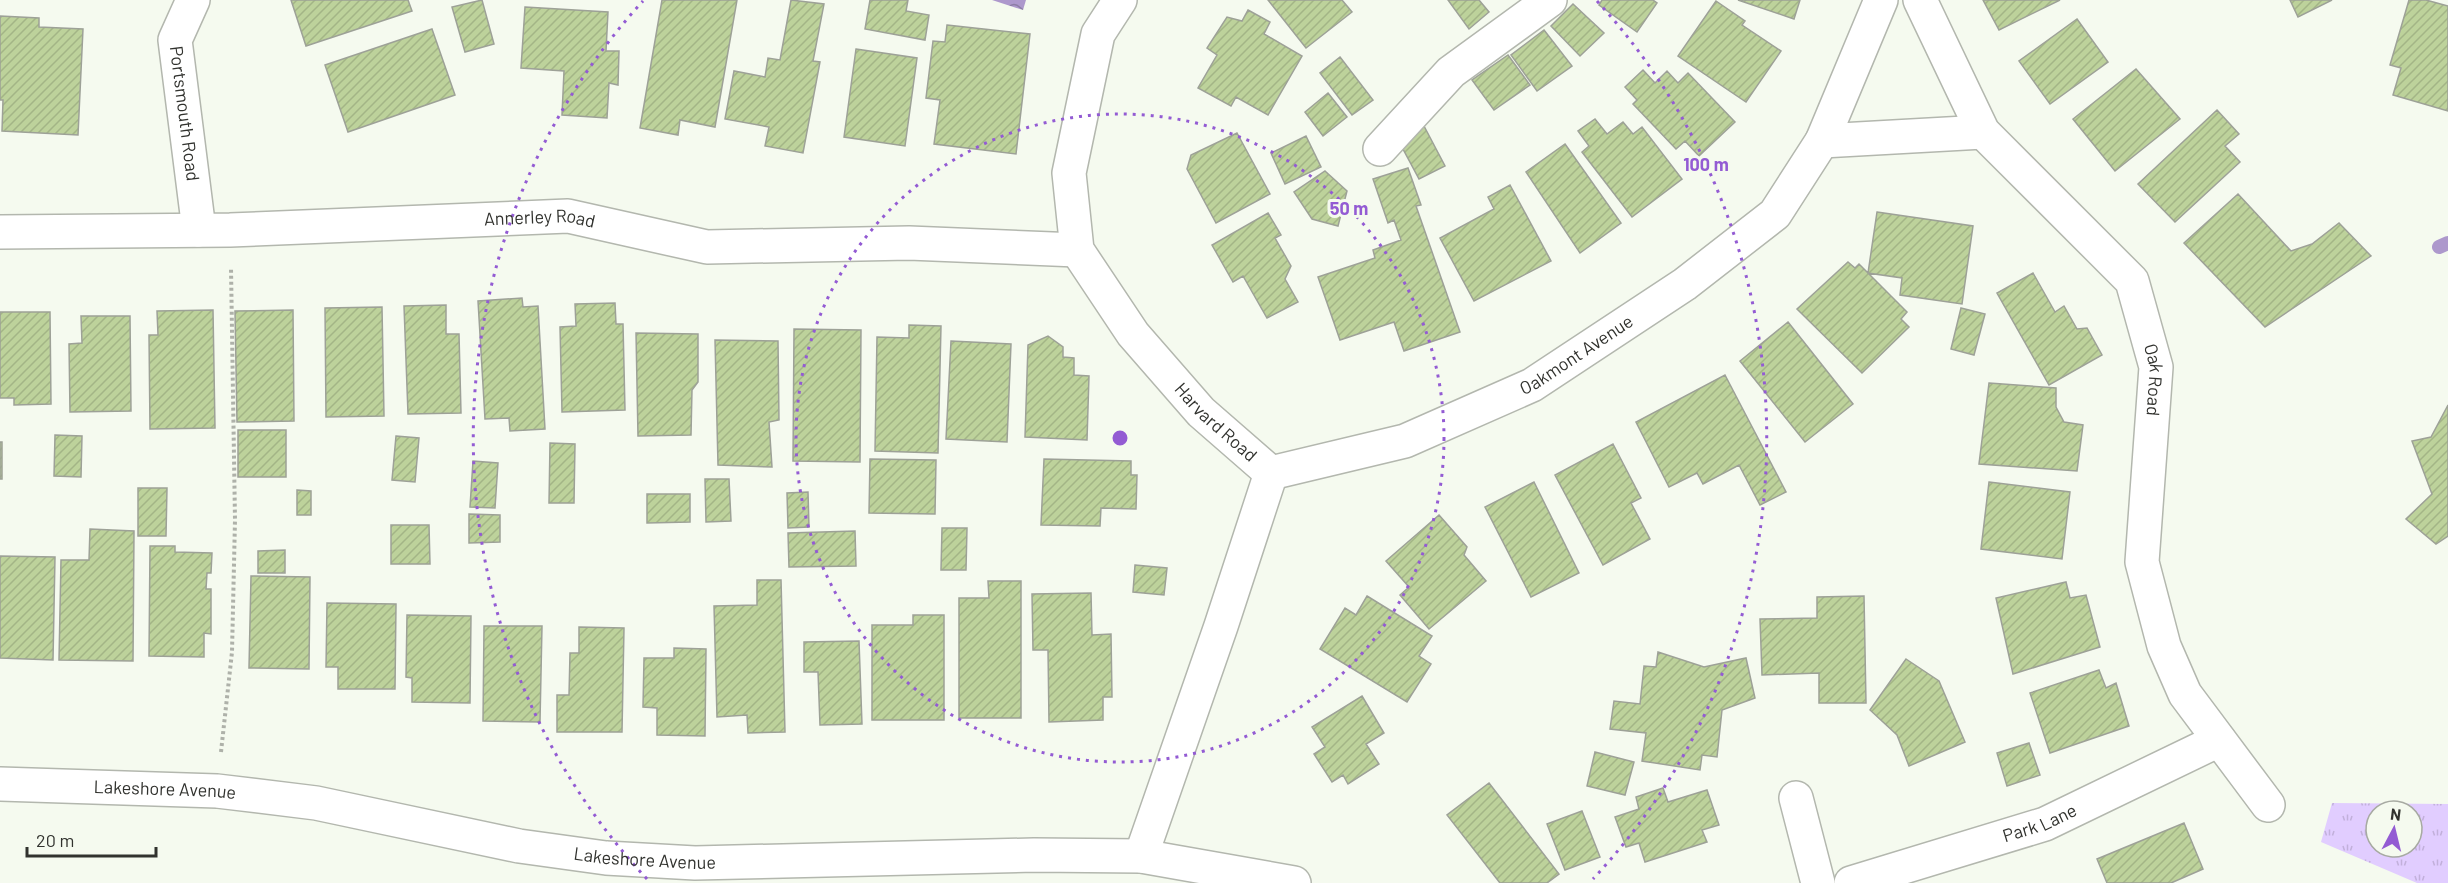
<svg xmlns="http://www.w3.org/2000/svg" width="2448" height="883" font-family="Barlow,sans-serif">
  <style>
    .grass { fill: url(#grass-tufts); fill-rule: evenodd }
    .water { fill: url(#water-waves) }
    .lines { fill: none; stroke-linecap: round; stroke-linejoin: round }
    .stream { stroke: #ad98cc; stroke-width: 14 }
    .building { fill: url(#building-hatch); stroke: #9da197; stroke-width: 1.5 }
    .minor-casing { stroke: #b3b7ae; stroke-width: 36 }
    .path { stroke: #aeb1a9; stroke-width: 4; stroke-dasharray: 3 3; stroke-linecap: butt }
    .minor { stroke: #fff; stroke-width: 33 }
    .ring { fill: none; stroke: #935bd3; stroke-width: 3; stroke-dasharray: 3 6 }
    .labels { text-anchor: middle; stroke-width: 6; stroke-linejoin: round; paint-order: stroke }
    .street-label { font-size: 18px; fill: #31322e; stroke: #f5faef }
    .centre { fill: #935bd3; stroke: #f5faef; stroke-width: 3 }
    .ring-label { font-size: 18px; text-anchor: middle; font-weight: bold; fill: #935bd3; stroke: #f5faef; stroke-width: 6; stroke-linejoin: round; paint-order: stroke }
  </style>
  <defs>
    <pattern id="grass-tufts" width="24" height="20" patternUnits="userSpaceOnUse" patternTransform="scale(1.5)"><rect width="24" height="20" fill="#e1cdff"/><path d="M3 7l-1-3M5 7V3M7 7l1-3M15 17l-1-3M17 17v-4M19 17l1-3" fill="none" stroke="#c2b0db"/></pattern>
    <pattern id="water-waves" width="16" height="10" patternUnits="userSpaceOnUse" patternTransform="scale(1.5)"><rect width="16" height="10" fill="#ad98cc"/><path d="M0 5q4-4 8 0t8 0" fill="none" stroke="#8d7da6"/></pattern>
    <pattern id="building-hatch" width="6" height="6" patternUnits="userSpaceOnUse" patternTransform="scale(1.5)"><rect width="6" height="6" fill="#bdd29b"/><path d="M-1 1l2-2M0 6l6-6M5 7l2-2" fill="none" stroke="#a3b586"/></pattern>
  </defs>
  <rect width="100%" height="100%" fill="#f5faef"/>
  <path class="grass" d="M2332,803L2448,804V883H2417L2321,842ZM2376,811H2412V847H2376Z"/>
  <path class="water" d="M992,0H1026L1023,10Z"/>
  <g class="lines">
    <path class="stream" d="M2439,247L2448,243"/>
  </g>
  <path class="building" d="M291,0H408L412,11L306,46Z
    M482,0L494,44L465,52L452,7Z
    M662,0H737L715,127L680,120L678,135L640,128Z
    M791,0L824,4L813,61L820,62L803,153L765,146L769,127L725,119L734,71L765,77L768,58L780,60Z
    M870,0H908L906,11L929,15L925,40L865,29Z
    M1268,0H1342L1352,12L1306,48Z
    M1448,0H1479L1489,12L1469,29Z
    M1602,0H1653L1657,3L1637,32L1599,5Z
    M1738,0H1800L1794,19Z
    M1983,0H2060L1999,30Z
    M2290,0H2332L2298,17Z
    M2409,0H2426L2448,6V111L2393,95L2401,68L2390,65Z
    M1716,1L1745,21L1742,25L1781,51L1746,102L1678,56Z
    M1573,4L1604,33L1580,56L1551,26Z
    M525,7L608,12L606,51H619L618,85L609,83L607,118L562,115L564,71L521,68Z
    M1248,10L1270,22L1264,34L1302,56L1268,115L1236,97L1231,106L1198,88L1217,55L1207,48L1227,17L1242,21Z
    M0,16L39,18V27L83,29L78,135L2,131L3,100H0Z
    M2077,19L2108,62L2050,104L2019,61Z
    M947,25L1030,34L1016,154L934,144L940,100L926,98L933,41L945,42Z
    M432,29L455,95L348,132L325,65Z
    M1544,30L1572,66L1537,91L1511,55Z
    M856,49L917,58L905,146L844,137Z
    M1508,55L1530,85L1494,110L1472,80Z
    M1340,57L1373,100L1352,115L1320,73Z
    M2136,69L2180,119L2115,171L2073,119Z
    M1643,70L1655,83L1667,71L1678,83L1688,73L1735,122L1699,156L1685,141L1676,149L1633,104L1637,100L1625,87Z
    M1328,93L1347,117L1323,136L1305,112Z
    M2217,110L2239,134L2225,146L2240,162L2175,222L2138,184Z
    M1595,119L1607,134L1623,122L1633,134L1642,127L1682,179L1632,217L1582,152L1589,146L1578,131Z
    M1424,126L1445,166L1419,179L1403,149Z
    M1237,133L1270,194L1216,223L1187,169L1191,155Z
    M1306,136L1321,167L1285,184L1271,153Z
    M1565,144L1621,223L1580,253L1526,172Z
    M1408,168L1421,205L1416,206L1460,332L1404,351L1394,322L1340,340L1318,277L1375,258L1373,250L1401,240L1394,220L1388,223L1373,179Z
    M1325,171L1347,191L1338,226L1312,219L1294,192Z
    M1510,185L1551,261L1474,301L1440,238L1494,209L1488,197Z
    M2238,194L2291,251L2312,244L2339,223L2371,256L2265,327L2184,243Z
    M1877,212L1973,226L1962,304L1900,295L1902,278L1868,273Z
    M1268,213L1281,235L1275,238L1291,266L1285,279L1298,302L1267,318L1243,276L1233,282L1212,245Z
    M1848,262L1855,268L1859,264L1907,312L1901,319L1909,327L1862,373L1797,309Z
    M2033,273L2055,312L2064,306L2077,329L2087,328L2102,355L2049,385L1997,293Z
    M522,298L523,307L538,306L545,429L510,431L509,418L485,419L478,301Z
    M615,303L616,324H623L625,410L562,412L560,327L576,326L575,304Z
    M446,305V334H459L461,413L408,414L404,306Z
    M382,307L384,416L326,417L325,308Z
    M1961,308L1985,314L1974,355L1951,349Z
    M213,310L215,428L150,429L149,335H158L157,311Z
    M293,310L294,421L237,422L235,311Z
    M0,312H50L51,404L14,405V398H0Z
    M81,316H130L131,411L70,412L69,344L82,343Z
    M1788,322L1853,404L1805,442L1740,361Z
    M909,325L941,326L938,453L875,451L877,337L909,338Z
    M794,329L861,330L860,462L793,461Z
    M636,333L698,334V382L692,390L691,435L638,436Z
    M1048,336L1063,347V357L1074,358V375L1089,376L1087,440L1025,437L1028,345Z
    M715,340L778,341L779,420L769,422L772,467L718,465Z
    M951,341L1011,344L1007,442L946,439Z
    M1725,375L1786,492L1760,505L1739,465L1703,484L1697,473L1669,487L1636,422Z
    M1989,383L2056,388V407L2064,422L2083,425L2077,471L1979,464Z
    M2448,405V536L2436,544L2406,519L2432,494L2412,441L2431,437Z
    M238,430H286V477H238Z
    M55,435L82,436L81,477L54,476Z
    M396,436L419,438L415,482L392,480Z
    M0,442H2V479H0Z
    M550,443L575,444L574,503H549Z
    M1613,444L1641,498L1631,503L1650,539L1603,565L1555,475Z
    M870,459L936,460L935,514L869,513Z
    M1044,459L1131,461V475H1137L1136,509L1101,508L1100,526L1041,525Z
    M473,461L498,463L495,508L470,507Z
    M705,479H729L731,521L706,522Z
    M1534,482L1579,573L1531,597L1485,507Z
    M1989,482L2070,492L2062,559L1981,549Z
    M138,488H167L166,536H138Z
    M297,490L311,491V515H297Z
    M808,492L809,527L788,528L787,493Z
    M647,494H690V522L647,523Z
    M469,514L500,515V542L469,543Z
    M1439,515L1467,547L1464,555L1486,581L1429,629L1400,595L1409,587L1386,561Z
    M391,525H429L430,564H391Z
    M942,528H967L966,570H941Z
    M90,529L134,531L133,661L59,660L61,560H89Z
    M855,531L856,566L789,567L788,533Z
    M150,546H175V552L212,553L211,573H207L206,589H211V634L204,633V657L149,656Z
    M285,550V573H258V551Z
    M0,556L55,557L53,660L0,658Z
    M1135,565L1167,568L1164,595L1133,592Z
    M251,576L310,577L309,669L249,668Z
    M757,580H781L785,732L748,733L747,715L717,717L714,606L757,605Z
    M988,581H1021V718H959V598H989Z
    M2066,582L2070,598L2086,595L2100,647L2013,674L1996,598Z
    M1091,593L1092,635L1111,634L1112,697H1103V720L1049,722L1048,650H1033L1032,594Z
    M1367,596L1432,636L1419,656L1431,664L1407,702L1320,649L1345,608L1356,615Z
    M1864,596L1866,703H1819V673L1762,675L1760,619L1817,618V597Z
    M327,603L396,604L395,689H338V667H326Z
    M407,615L471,616L470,703L412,702V678L406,677Z
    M913,615H944V720H872V625H913Z
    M484,626H542L540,722L483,721Z
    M579,627L624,628L622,732H557V695H569L570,653H579Z
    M859,641L862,724L820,725L818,672H804V642Z
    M674,648L706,649L705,736L657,735V708L643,707L644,658H674Z
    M1658,652L1704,667L1746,658L1755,698L1722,710L1717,757L1702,755L1700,770L1642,761L1646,733L1610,729L1614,701L1640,704L1644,666L1656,667Z
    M1906,659L1939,681L1965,742L1909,766L1897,735L1870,710Z
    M2099,670L2106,688L2116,683L2129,726L2050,753L2030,693Z
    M1362,696L1384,733L1366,744L1379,764L1348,784L1343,775L1332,782L1314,754L1325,747L1312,727Z
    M2029,743L2040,775L2007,786L1997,753Z
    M1595,752L1634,762L1625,795L1587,786Z
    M1489,783L1559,874L1547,883H1500L1447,815Z
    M1663,788L1668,802L1707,790L1719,825L1702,830L1707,842L1645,862L1639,843L1626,847L1615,817L1639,809L1636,797Z
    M1582,811L1600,857L1565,870L1547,824Z
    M2184,823L2203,869L2171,883H2107L2097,859Z"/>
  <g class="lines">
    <defs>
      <g id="minor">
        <path id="s1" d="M193,0L175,40L199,230"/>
        <path id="s2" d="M1120,0L1098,34L1069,173L1077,250L1133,334L1201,412L1271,473"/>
        <path id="s3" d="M1920,0L1983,132L2132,281L2156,367L2142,562L2164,646L2185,694L2268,805"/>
        <path d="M1822,141L1983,132"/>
        <path d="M1380,149L1451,72L1550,0"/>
        <path id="s4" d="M0,232L230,230L568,216L707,247L909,243L1077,250"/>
        <path id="s5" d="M1271,473L1405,441L1532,385L1685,284L1775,214L1822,141L1881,0"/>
        <path id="s6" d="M0,784L217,791L316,803L519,846L606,858L695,863L1034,855L1141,856L1294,883"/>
        <path d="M1796,798L1818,883"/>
        <path d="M1141,856L1221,626L1271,473"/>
        <path id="s7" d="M1851,883L2045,824L2219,740"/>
      </g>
    </defs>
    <use href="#minor" class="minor-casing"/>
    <path class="path" d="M221,752L232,652L235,520L231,268"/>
    <use href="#minor" class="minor"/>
  </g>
  <g class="ring">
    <circle cx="1120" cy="438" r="324"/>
    <path d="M647 879A647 647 0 0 1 643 1M1597 1A647 647 0 0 1 1593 879"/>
  </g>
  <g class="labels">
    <g class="street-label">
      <text dy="6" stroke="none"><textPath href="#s1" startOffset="118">Portsmouth Road</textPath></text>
      <text dy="6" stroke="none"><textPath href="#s4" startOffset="540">Annerley Road</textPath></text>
      <text dy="6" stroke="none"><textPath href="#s5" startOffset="330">Oakmont Avenue</textPath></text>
      <text dy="6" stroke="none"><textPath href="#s3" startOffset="459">Oak Road</textPath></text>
      <text dy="6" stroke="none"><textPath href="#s2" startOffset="482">Harvard Road</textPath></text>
      <text dy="6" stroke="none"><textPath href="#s6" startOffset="165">Lakeshore Avenue</textPath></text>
      <text dy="6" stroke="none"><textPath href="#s7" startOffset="198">Park Lane</textPath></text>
      <text dy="6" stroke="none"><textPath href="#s6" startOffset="651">Lakeshore Avenue</textPath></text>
    </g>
  </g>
  <circle cx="1120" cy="438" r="9" class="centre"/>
  <g class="ring-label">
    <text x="1706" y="171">100 m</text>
    <text x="1349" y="215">50 m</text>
  </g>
  <g transform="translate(2394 829) rotate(7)"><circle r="28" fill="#f5faef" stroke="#a7aaa2" stroke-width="1.5"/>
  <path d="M0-4.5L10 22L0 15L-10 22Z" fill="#935bd3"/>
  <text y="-9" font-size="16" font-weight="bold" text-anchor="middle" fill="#31322e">N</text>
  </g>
  <path d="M27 847v9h129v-9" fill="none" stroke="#31322e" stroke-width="3"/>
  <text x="36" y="847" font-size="18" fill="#31322e" stroke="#f5faef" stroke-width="4.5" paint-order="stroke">20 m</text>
</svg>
